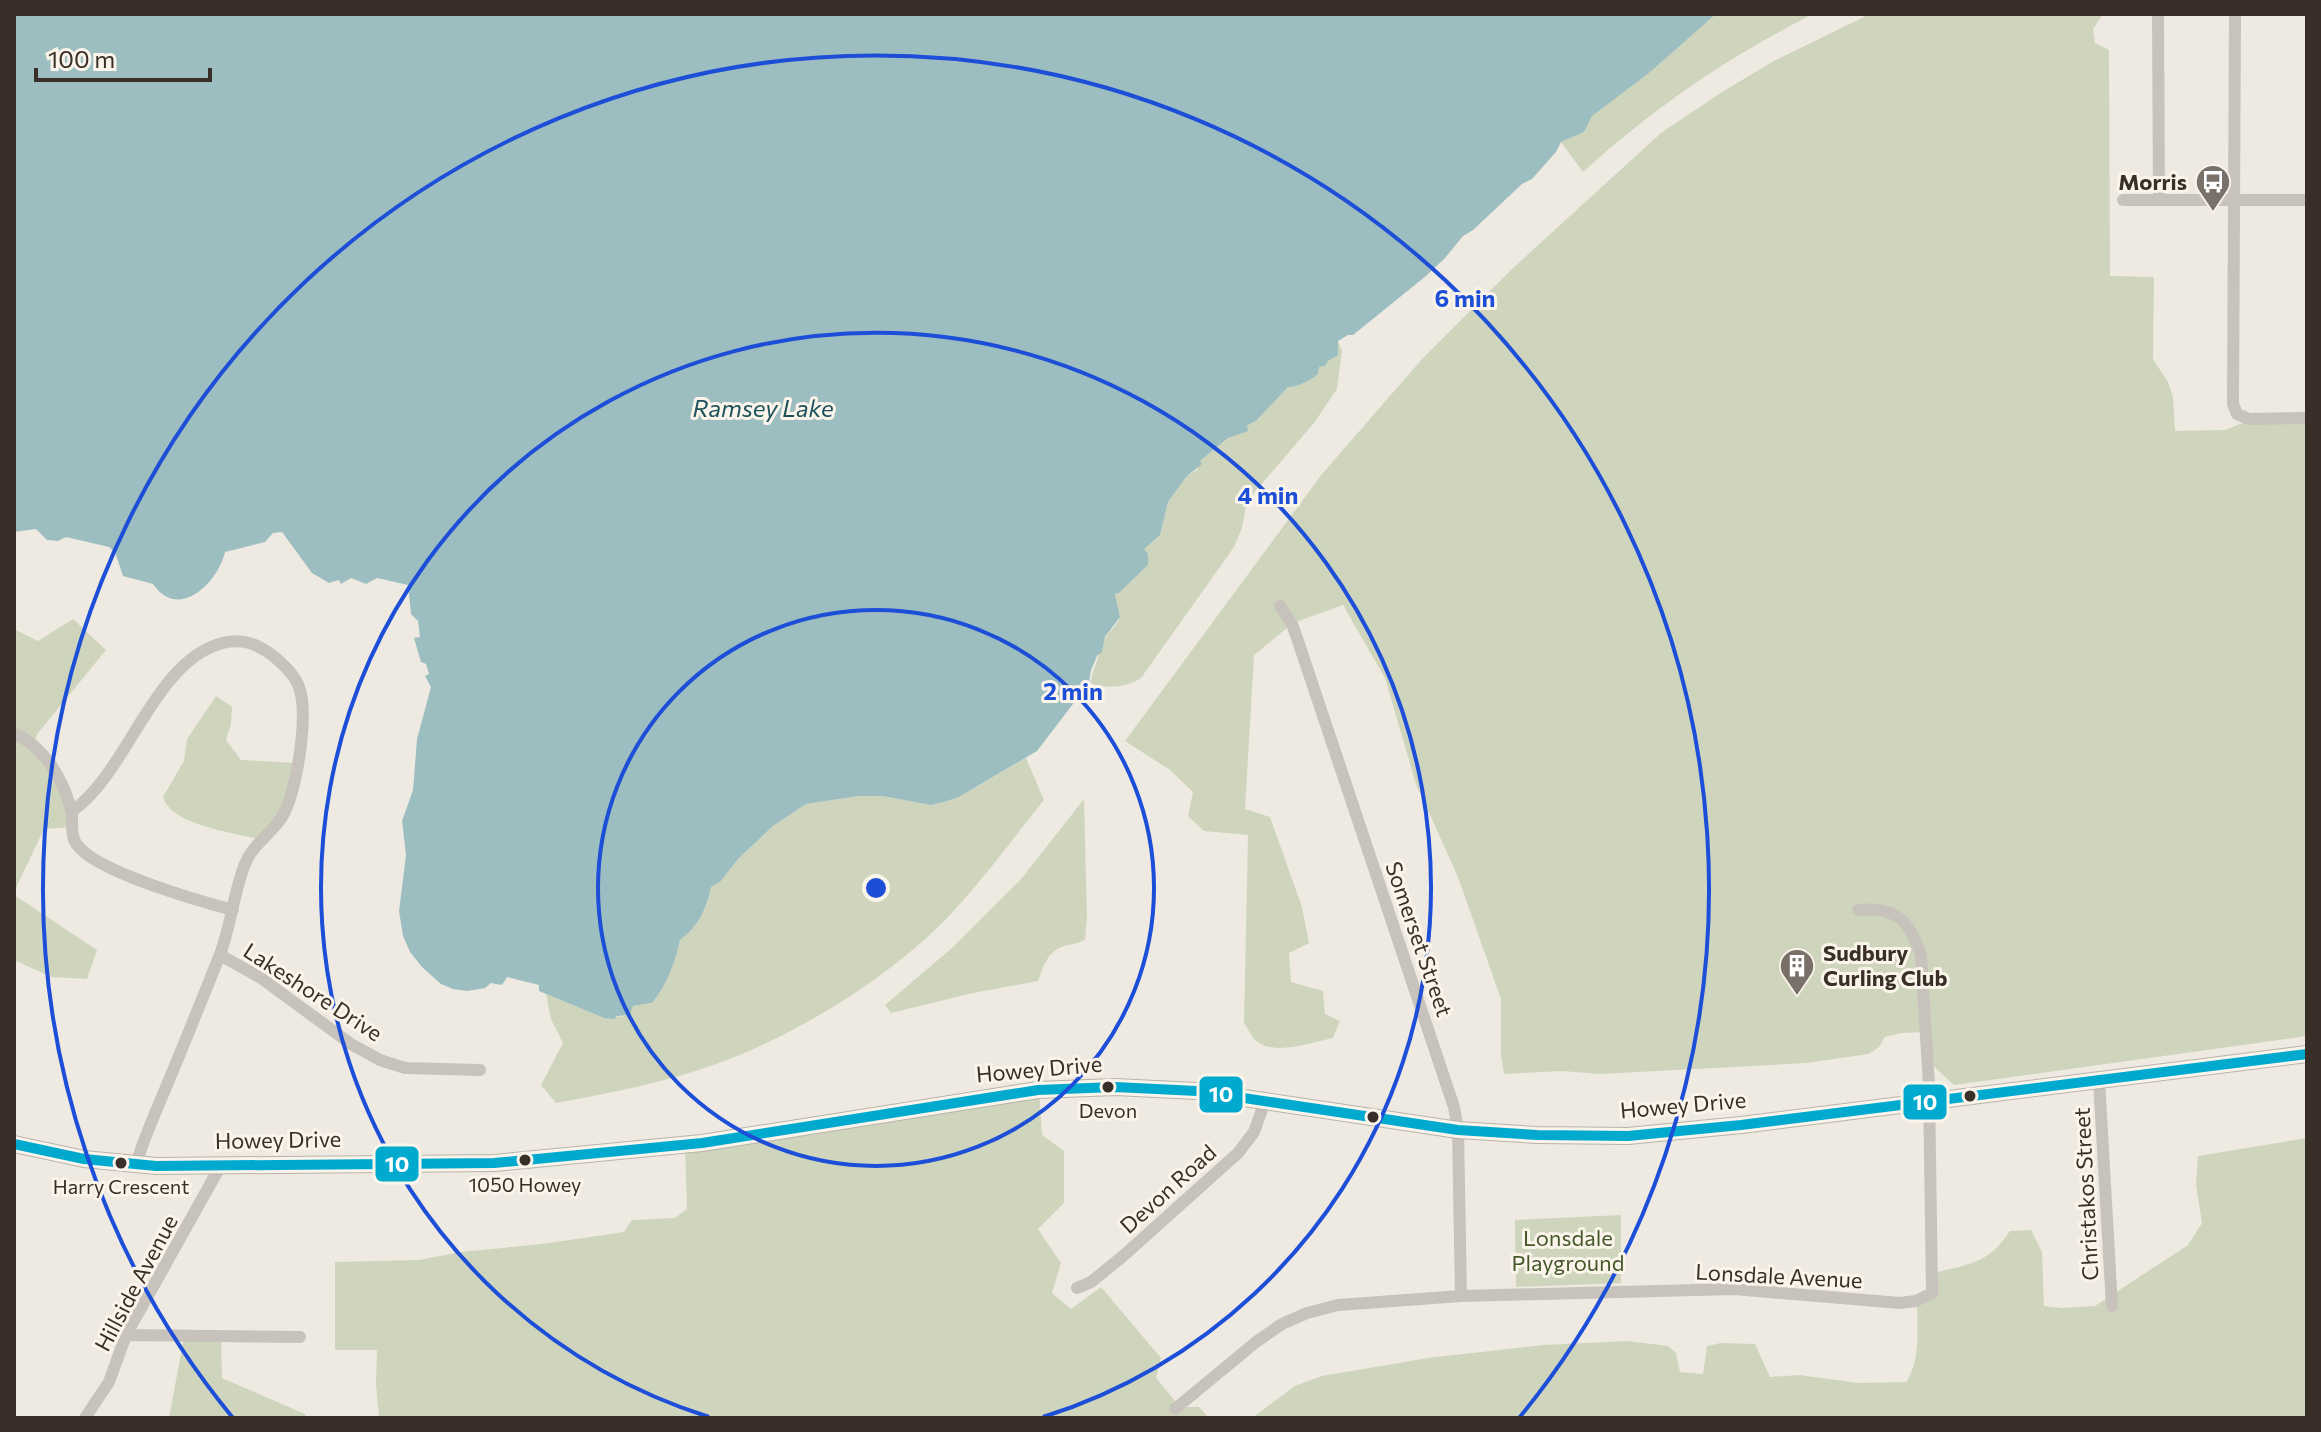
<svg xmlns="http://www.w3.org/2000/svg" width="2321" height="1432" font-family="Commissioner,sans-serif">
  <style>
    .green { fill: #ced5bc }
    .water { fill: #9dbec0 }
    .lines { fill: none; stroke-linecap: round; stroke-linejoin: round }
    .minor { stroke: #c7c2bb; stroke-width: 12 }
    .secondary { stroke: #b8b2ab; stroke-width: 18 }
    .bus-1-casing { stroke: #fbf4ea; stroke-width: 16 }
    .bus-1 { stroke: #00a9ce; stroke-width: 10 }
    .ring { fill: none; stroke: #1d4ed8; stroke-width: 4 }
    .bus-dot { fill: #392f28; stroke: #fbf4ea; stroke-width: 3 }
    .labels { text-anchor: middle; stroke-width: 6; stroke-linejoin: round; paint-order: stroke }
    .bus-label { font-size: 20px; fill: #392f28; stroke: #fbf4ea }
    .poi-label { font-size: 22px; font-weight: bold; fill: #392f28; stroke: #fbf4ea; text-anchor: end }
    .street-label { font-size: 22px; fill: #392f28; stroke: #fbf4ea }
    .park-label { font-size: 22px; fill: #44582b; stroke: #fbf4ea }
    .water-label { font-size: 24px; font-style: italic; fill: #1c525c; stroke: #fbf4ea }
    .centre { fill: #1d4ed8; stroke: #fbf4ea; stroke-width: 4 }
    .ring-label { font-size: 24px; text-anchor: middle; font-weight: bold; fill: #1d4ed8; stroke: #fbf4ea; stroke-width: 6; stroke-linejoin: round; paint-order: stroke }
    .line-badge { stroke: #fbf4ea; stroke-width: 3 }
    .badge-label { font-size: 22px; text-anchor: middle; font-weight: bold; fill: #fff }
  </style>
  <rect width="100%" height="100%" fill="#eeeae2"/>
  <path class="green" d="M1716,14H1813C1725,59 1656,106 1583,172L1561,142L1584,132L1591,116L1649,73Z
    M1870,14H2103L2093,29L2095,43L2109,50L2110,276L2154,277L2153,359L2168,382L2173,397L2175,431L2225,430L2250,420L2307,419V1036L1954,1085L1928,1061L1925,1032L1902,1033L1885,1037L1879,1047L1869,1054L1806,1063L1600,1074L1562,1071L1504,1074L1501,1055V999L1458,877L1416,784L1385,678L1343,605L1293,623L1254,655L1245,809L1270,817L1302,907L1309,943L1289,953L1291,982L1323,991L1325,1014L1340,1021L1333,1038C1311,1042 1274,1057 1255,1040C1251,1036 1248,1028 1244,1023L1248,835L1204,831L1188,816L1193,792L1170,770L1125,741L1322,474L1423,358L1513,268L1661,133L1722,92L1772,62Z
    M1338,341L1342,351L1337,389L1314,423L1247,501L1242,528L1234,547L1141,678C1127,688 1104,689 1090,683C1094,668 1099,654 1105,639C1108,632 1117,626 1120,617L1115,594L1119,593L1148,565L1143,549L1160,535L1168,502L1187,476L1197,470L1200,461L1228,438L1257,420L1288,387L1301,384L1319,367Z
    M73,619L106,650L38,733L33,744L58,779L71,827L44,829L14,892V629L38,641Z
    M216,696L232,707L231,724L226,740L241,760L296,763L285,808L258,839C231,832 171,825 163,797L184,761L187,739Z
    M1026,758L1044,800C1012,840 982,881 947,918C889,978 795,1036 716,1064C664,1083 610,1093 556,1103L541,1085L563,1043L551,1019L546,994L604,1018L625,1016L633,1006L652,1003C667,985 675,962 680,940C698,926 708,909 711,887L720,882L738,859L773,826L806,804L859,796H882L931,805L944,802L959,797Z
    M1084,799L1087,918L1085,940C1075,945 1067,944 1059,948C1047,954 1042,969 1038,981L973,993L891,1013L885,1005L953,947L1022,878Z
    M14,895L97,950L87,979L51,977L14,960Z
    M1039,1090L1042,1135L1064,1151V1203L1038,1229L1061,1263L1052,1293L1071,1309L1101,1287L1161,1358L1156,1378L1180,1407H1199L1209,1418H379L376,1384L377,1350H335V1262L419,1260L461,1252L542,1244L624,1232L632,1220L675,1218L687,1209L685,1146Z
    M2307,1138V1418H1252L1295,1386L1322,1376L1428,1358L1543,1345L1627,1341L1668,1346L1676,1353L1680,1372L1703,1374L1707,1346L1721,1343L1755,1344L1770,1377L1799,1375L1859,1383L1906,1382C1921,1360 1917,1327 1917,1301L1933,1293V1273C1970,1264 1988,1264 2010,1231L2031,1230L2042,1252L2044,1306L2062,1308L2095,1306L2188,1245L2202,1223L2196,1185L2198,1156Z
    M1621,1215V1283L1516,1287L1515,1220Z
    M184,1337H221L222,1378L305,1414L306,1418H169Z"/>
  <path class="water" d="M14,14H1716L1649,73L1592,116L1584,132L1561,142L1556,152L1532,179L1522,184L1473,230L1463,236L1445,258L1426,276L1353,335H1348L1338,341V355L1328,361L1325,366L1319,367L1318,374C1311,380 1298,387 1288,387L1257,420L1247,426L1248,431L1228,438L1200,461L1202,464L1187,476L1168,502L1160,535L1144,549L1148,554V565L1119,593L1115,594L1120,617L1105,637L1102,652L1097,656L1091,670L1089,683L1037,751L959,797L944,802L931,805L882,796H859L806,804L773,826L738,859L720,882L711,887C707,909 698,927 680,940C675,963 667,985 652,1003L633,1006L630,1015L617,1016L614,1019L604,1018L539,991V985L507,977L502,985L491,983L485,988L467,991L453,989L441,984L422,967L410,952L403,936L399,911L406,855L402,821L413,790L417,739L431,687L425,676L429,674L426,664L421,662L414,638L420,637L418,621L411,614L408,585L377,578L366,584L351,578L341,584L339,580L329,583L312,573L282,532L273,533L265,542L225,552C218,582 179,622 153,584L123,576L115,552L109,547L66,537L58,541L47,540L36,529L14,532Z"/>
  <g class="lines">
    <path class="minor" d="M2158,14L2159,200
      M2235,14L2233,404L2237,414L2249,419L2307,418
      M2123,200H2307
      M1280,606L1292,624L1298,641L1454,1107L1458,1130L1461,1296
      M14,733C44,747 63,778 71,810C74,822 69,836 78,846C98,872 199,901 233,910
      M72,811C124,776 151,673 211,647C234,637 252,640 272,655C282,663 295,675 299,687C309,715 297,791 282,817C271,834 252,845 245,864C233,894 231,927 219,957C201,1002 183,1047 164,1092C154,1116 143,1140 136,1165
      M220,955L261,978L351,1044L380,1060L405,1068L480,1070
      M2099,1080L2112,1306
      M1077,1288L1091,1282L1122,1257L1238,1153L1254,1132L1265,1101
      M126,1335L300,1337
      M1175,1409L1256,1342L1282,1324L1307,1313L1338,1305L1461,1296L1734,1289L1900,1303L1916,1301L1932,1293L1929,1086L1921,955C1909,920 1896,906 1858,910
      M85,1418L109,1382L126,1335L221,1165"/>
    <path class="secondary" d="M14,1144L84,1159L156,1166L494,1163L702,1143L1038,1090L1115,1087L1197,1091L1458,1130L1537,1135L1628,1136L1741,1125L2307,1054"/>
    <defs>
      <path id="bus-1" d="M14,1144L84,1159L156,1166L494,1163L702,1143L1038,1090L1115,1087L1197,1091L1458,1130L1537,1135L1628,1136L1741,1125L2307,1054"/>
    </defs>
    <use href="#bus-1" class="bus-1-casing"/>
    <use href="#bus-1" class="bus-1"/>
  </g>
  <g class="ring">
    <circle cx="876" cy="888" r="278"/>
    <path d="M709 1417A555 555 0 1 1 1043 1417"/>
    <path d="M233 1418A833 833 0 1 1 1519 1418"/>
  </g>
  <defs>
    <symbol id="bus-pin" viewBox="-11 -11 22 30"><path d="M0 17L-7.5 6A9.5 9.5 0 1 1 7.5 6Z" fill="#787069" stroke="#fbf4ea"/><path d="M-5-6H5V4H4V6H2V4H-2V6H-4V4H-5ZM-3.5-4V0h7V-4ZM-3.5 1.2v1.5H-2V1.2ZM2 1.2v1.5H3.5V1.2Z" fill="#fff"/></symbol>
    <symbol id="building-pin" viewBox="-11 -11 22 30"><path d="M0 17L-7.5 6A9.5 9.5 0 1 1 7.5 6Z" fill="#787069" stroke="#fbf4ea"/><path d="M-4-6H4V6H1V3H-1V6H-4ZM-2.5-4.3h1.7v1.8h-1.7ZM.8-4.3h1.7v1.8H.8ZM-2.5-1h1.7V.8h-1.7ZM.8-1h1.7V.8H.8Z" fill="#fff"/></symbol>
  </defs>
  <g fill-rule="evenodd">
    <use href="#bus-pin" x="2193" y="162" width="40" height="54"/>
    <use href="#building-pin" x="1777" y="946" width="40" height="54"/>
  </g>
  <g class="bus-dot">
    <circle cx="1108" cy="1087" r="7"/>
    <circle cx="1970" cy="1096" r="7"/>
    <circle cx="1373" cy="1117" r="7"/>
    <circle cx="525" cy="1160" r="7"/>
    <circle cx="121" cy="1163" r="7"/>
  </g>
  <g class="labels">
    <g class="bus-label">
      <text x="1108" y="1118">Devon</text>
      <text x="525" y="1192">1050 Howey</text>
      <text x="121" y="1194">Harry Crescent</text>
    </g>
    <g class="poi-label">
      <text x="2187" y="190">Morris</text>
      <text x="1823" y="961" text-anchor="start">Sudbury<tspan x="1823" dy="25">Curling Club</tspan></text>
    </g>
    <g class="street-label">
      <text transform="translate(1419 939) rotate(71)" y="8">Somerset Street</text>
      <text transform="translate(313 992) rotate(33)" y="8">Lakeshore Drive</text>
      <text transform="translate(1039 1069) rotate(-5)" y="8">Howey Drive</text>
      <text transform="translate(1683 1105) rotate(-5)" y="8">Howey Drive</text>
      <text transform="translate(278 1140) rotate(-1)" y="8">Howey Drive</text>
      <text transform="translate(1168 1189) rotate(-42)" y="8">Devon Road</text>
      <text transform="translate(2086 1194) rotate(-93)" y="8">Christakos Street</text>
      <text transform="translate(1779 1276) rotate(3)" y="8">Lonsdale Avenue</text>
      <text transform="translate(136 1283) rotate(-62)" y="8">Hillside Avenue</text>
    </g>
    <g class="park-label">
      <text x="1568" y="1246">Lonsdale<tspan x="1568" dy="25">Playground</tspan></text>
    </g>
    <g class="water-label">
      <text x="763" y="417">Ramsey Lake</text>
    </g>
  </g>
  <circle cx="876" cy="888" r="12" class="centre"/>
  <g class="ring-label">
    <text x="1465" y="307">6 min</text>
    <text x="1268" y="504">4 min</text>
    <text x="1073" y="700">2 min</text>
  </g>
  <g class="line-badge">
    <rect x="1198" y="1075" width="46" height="39" rx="8" fill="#00a9ce"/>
    <rect x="1902" y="1083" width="46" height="38" rx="8" fill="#00a9ce"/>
    <rect x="374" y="1145" width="46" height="38" rx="8" fill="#00a9ce"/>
  </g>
  <g class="badge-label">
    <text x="1221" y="1102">10</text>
    <text x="1925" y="1110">10</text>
    <text x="397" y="1172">10</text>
  </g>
  <rect width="2321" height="1432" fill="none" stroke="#392f28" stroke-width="32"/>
  <path d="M36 68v12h174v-12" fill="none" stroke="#392f28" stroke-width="4"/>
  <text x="48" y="68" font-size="24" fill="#392f28" stroke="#fbf4ea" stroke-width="6" paint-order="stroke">100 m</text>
</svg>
